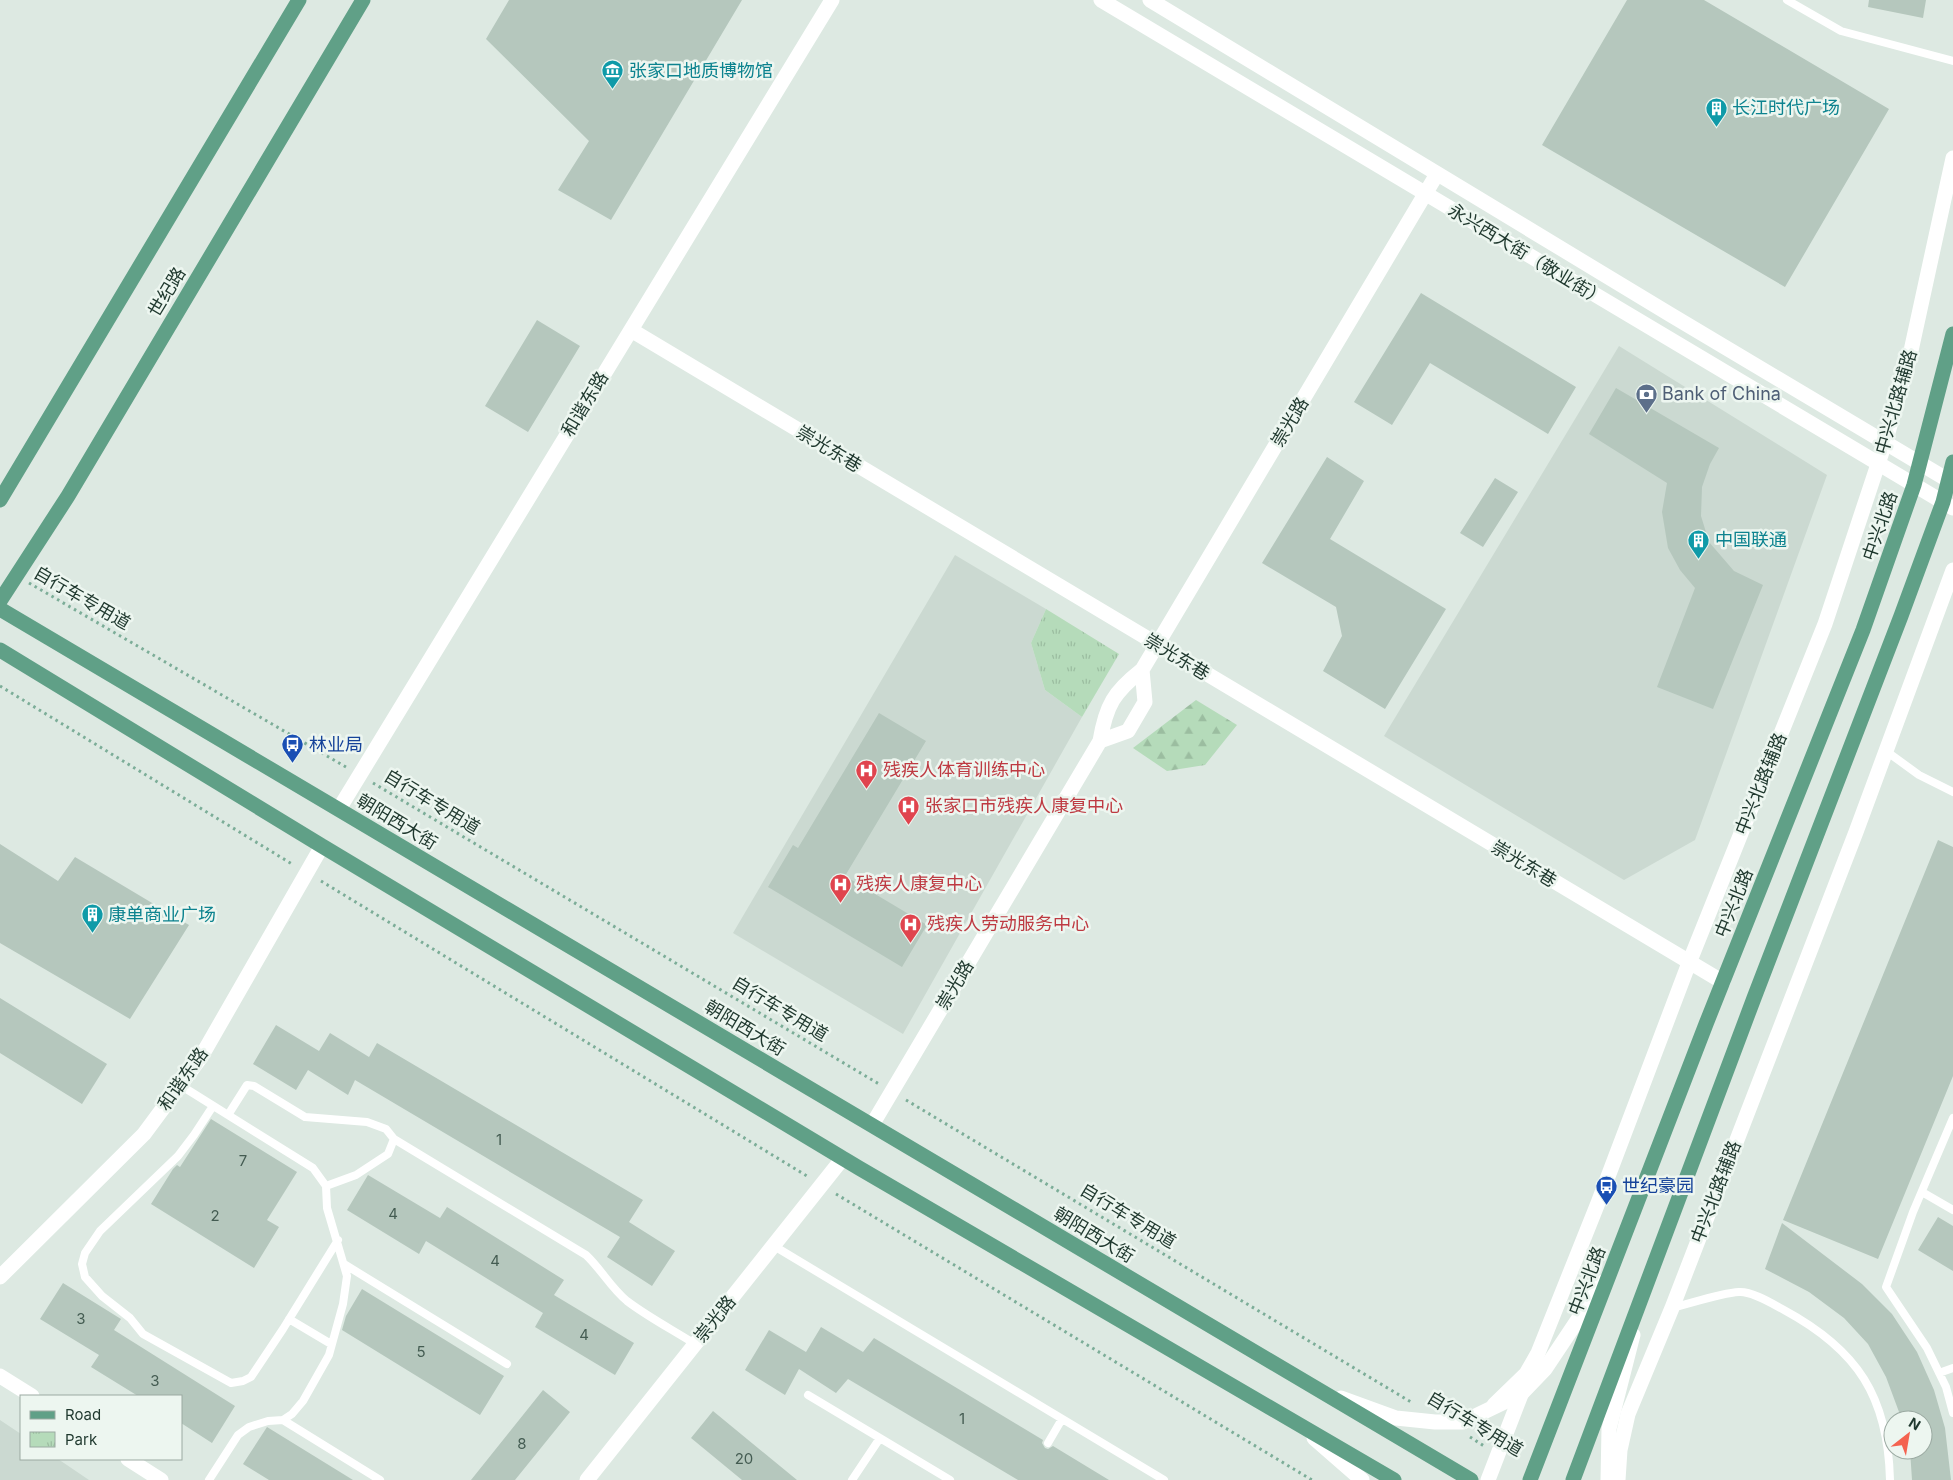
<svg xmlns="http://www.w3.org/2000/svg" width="1953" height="1480" font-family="Inter,'Noto Sans SC',sans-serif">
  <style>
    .built { fill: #cbd9d1 }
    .forest { fill: url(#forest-firs) }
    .park { fill: url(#park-tufts) }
    .building { fill: #b5c7bd }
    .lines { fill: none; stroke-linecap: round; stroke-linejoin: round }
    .path { stroke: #7cad98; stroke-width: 3; stroke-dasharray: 2.5 4; stroke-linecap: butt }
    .service { stroke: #fff; stroke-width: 8 }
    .tertiary { stroke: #fff; stroke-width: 15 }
    .secondary { stroke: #fff; stroke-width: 15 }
    .primary { stroke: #60a087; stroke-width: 15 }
    .labels { text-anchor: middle; stroke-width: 5; stroke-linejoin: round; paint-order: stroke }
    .number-label { font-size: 15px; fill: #445c52 }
    .culture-label { font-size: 18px; fill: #0d838f; stroke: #edf6f0; text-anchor: start }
    .street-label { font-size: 18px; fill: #1f382e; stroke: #edf6f0 }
    .service-label { font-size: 18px; fill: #4e5e75; stroke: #edf6f0; text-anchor: start }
    .transit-label { font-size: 18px; fill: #164399; stroke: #edf6f0; text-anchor: start }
    .health-label { font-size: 18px; fill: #be3a42; stroke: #edf6f0; text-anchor: start }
  </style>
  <defs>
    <pattern id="forest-firs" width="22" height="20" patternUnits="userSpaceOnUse" patternTransform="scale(1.25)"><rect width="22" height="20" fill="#b5dbba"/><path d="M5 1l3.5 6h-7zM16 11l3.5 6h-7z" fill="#9bbda0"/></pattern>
    <pattern id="park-tufts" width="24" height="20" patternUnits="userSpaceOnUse" patternTransform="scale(1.25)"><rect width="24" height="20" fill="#b5dbba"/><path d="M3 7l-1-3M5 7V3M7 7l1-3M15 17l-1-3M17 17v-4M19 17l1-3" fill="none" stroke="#9bbda0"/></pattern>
  </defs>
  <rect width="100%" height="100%" fill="#dde9e2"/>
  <path class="built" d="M1619,346L1827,475L1695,840L1624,880L1384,736Z
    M955,555L1046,609L1031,643L1045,690L1082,717L903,1034L733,933Z
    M0,1420L21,1434V1459H58L89,1480H0Z"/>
  <path class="forest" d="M1196,700L1237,725L1205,765L1167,771L1133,748Z"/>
  <path class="park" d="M1046,609L1119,654L1082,717L1045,690L1031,643Z"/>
  <path class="building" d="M509,0H742L611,220L558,190L589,141L486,39Z
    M1627,0H1704L1889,109L1785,287L1542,145Z
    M1869,0H1926L1923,18L1868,7Z
    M1421,293L1576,387L1548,434L1430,363L1392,425L1354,402Z
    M537,320L580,346L528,432L485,406Z
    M1616,388L1719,448L1710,464L1702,487L1701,516L1709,542L1734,571L1763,585L1713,709L1657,687L1695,588L1680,570L1668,548L1662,512L1667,483L1589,434Z
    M1327,457L1364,481L1330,539L1446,609L1385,709L1323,671L1342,636L1336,607L1262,563Z
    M1495,478L1518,492L1483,547L1460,533Z
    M879,713L926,741L845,876L927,925L902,967L768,887L793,845L798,848Z
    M1938,840L1953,847V1076L1878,1259L1783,1220Z
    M0,844L58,881L75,857L189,925L130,1019L0,943Z
    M0,998L107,1064L82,1104L0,1053Z
    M276,1025L319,1051L330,1033L369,1057L377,1043L643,1200L629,1222L675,1251L652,1286L607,1257L620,1237L355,1080L348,1095L308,1070L296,1090L253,1064Z
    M211,1119L297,1172L267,1220L279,1227L254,1268L151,1204L173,1169L177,1165L180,1167Z
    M368,1175L440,1218L447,1207L564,1280L554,1295L634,1343L615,1375L535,1327L543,1313L426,1241L419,1254L347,1210Z
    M1938,1217L1953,1226V1271L1918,1250Z
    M1782,1223L1862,1284L1892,1314L1917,1352L1934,1390L1945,1428L1951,1480H1912L1910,1450H1923V1420H1902L1886,1377L1868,1344L1844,1318L1809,1292L1765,1269Z
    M63,1283L121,1319L114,1330L235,1406L212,1443L181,1423V1396H138L91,1367L99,1355L40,1319Z
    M362,1289L504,1376L480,1415L342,1330L346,1316Z
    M821,1327L863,1352L874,1338L1043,1440L1042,1443L1045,1448L1048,1449L1053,1446L1109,1480H1018L848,1379L836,1393L799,1369L785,1395L745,1370L769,1330L806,1352Z
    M543,1390L570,1412L515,1480H471Z
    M713,1411L797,1480H742L691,1438Z
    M267,1427L353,1480H269L243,1464Z"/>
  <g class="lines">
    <path class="path" d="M29,583L346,767
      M0,686L292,864
      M373,783L879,1084
      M321,881L807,1176
      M906,1100L1411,1402
      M836,1194L1312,1480
      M1470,1437L1484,1446"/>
    <path class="service" d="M1787,0L1841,31L1953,61
      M1886,751L1919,775L1953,792
      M180,1085L313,1168L326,1186L327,1208L347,1276L343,1304L329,1355L303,1401L292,1414L283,1420L268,1421L249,1427L238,1435L209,1480
      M213,1106L194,1135L178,1156L100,1231L85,1253L82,1264L85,1277L102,1296L130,1318L143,1334L231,1383L243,1381L251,1377L283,1329L338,1240
      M228,1115L247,1085L254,1086L305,1117L367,1122L386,1129L394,1139L388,1154L356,1175L326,1186
      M1953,1118L1913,1212L1886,1287L1927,1348L1946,1387L1953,1413
      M394,1139L586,1255C601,1269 611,1288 627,1301C648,1317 673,1330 695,1344
      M1922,1192L1953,1210
      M774,1246L1164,1480
      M344,1264L507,1364
      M1672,1308C1692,1303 1721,1293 1739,1292C1752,1291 1773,1304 1784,1310C1858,1350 1888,1397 1890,1480
      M289,1319L331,1344
      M1939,1373L1953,1368
      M808,1395L950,1480
      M283,1420L380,1480
      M1048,1443L1062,1419
      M852,1480L880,1438"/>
    <path class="tertiary" d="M631,330L1723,982
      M1100,741L1128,731L1145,702L1142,670
      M339,809L832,0
      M872,1125L1100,741C1106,705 1114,692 1142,670L1437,174
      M0,1277L144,1134L201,1057L322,846
      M0,1376L32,1396
      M1494,1405L1526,1374L1538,1353L1598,1203L1689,963L1825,624L1885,443L1909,360L1953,158
      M128,1459L161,1480
      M587,1480L843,1158
      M1488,1480L1524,1387
      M1618,1480L1620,1450L1628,1414L1672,1308L1856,832L1953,570"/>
    <path class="secondary" d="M1101,0L1953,508
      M1150,0L1671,315L1953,483
      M1341,1398L1396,1418L1435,1422H1463L1521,1394L1545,1369L1603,1282
      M1314,1438L1362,1480
      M1608,1480L1609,1429L1633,1335"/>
    <path class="primary" d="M0,500L299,0
      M0,601L68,496L363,0
      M0,609L1471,1480
      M0,650L322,846L859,1168L1394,1480
      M1530,1480L1706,1024L1863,630L1914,485L1953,334
      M1573,1480L1754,998L1901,616L1943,502L1953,462"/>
  </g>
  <defs>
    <symbol id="museum-pin" viewBox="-11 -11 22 30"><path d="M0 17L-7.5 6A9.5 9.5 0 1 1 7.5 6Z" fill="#0f9aa8" stroke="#edf6f0"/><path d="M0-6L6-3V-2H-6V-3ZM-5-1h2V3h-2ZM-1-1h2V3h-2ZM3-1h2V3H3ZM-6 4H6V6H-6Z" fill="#fff"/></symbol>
    <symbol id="building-pin" viewBox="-11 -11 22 30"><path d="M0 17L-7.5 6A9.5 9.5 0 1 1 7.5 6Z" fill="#0f9aa8" stroke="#edf6f0"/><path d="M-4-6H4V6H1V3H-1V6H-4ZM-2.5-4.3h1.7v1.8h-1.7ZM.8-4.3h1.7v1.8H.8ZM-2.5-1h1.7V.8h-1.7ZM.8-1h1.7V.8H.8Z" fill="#fff"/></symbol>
    <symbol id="bank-pin" viewBox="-11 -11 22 30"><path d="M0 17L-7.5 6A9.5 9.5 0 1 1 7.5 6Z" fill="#5c6f8a" stroke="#edf6f0"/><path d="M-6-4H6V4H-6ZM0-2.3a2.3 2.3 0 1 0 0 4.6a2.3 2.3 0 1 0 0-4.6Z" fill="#fff"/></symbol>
    <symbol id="bus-pin" viewBox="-11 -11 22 30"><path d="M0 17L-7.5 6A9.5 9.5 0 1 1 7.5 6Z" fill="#1a4fb4" stroke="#edf6f0"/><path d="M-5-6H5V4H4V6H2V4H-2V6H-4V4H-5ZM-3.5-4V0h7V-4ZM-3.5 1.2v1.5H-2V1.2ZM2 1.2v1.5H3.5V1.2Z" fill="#fff"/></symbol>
    <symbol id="hospital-pin" viewBox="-11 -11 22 30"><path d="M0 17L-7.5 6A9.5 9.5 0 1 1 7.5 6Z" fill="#e0444e" stroke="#edf6f0"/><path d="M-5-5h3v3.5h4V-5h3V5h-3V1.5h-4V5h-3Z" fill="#fff"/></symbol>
  </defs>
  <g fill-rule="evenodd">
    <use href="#museum-pin" x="600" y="58" width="25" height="34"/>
    <use href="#building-pin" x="1704" y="96" width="25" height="34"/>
    <use href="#bank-pin" x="1634" y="382" width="25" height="34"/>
    <use href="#building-pin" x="1686" y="528" width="25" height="34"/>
    <use href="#bus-pin" x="280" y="732" width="25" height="34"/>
    <use href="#hospital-pin" x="854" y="758" width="25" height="34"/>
    <use href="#hospital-pin" x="896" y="794" width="25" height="34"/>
    <use href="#hospital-pin" x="828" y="872" width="25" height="34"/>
    <use href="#building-pin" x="80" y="902" width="25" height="34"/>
    <use href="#hospital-pin" x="898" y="912" width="25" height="34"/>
    <use href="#bus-pin" x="1594" y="1174" width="25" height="34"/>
  </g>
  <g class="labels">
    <g class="number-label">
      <text x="499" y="1145">1</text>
      <text x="243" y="1166">7</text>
      <text x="393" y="1219">4</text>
      <text x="215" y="1221">2</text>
      <text x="495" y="1266">4</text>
      <text x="81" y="1324">3</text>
      <text x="584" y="1340">4</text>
      <text x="421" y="1357">5</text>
      <text x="155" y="1386">3</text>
      <text x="962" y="1424">1</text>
      <text x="522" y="1449">8</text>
      <text x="744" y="1464">20</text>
    </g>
    <g class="culture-label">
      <text x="629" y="77">张家口地质博物馆</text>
      <text x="1732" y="114">长江时代广场</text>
      <text x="1715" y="546">中国联通</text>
      <text x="108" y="921">康单商业广场</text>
    </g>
    <g class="street-label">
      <text transform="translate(1527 255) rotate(31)" y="6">永兴西大街（敬业街）</text>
      <text transform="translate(167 292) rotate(-59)" y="6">世纪路</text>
      <text transform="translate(1896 402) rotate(-74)" y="6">中兴北路辅路</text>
      <text transform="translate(585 404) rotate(-59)" y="6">和谐东路</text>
      <text transform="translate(1290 422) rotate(-59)" y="6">崇光路</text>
      <text transform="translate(829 449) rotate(31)" y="6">崇光东巷</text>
      <text transform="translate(1880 526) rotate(-71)" y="6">中兴北路</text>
      <text transform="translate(82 598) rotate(30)" y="6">自行车专用道</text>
      <text transform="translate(1177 657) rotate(31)" y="6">崇光东巷</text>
      <text transform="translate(1761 784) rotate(-68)" y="6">中兴北路辅路</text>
      <text transform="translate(432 802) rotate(31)" y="6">自行车专用道</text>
      <text transform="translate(397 822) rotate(31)" y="6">朝阳西大街</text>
      <text transform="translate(1524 864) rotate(31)" y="6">崇光东巷</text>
      <text transform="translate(1734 903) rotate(-68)" y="6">中兴北路</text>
      <text transform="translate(955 985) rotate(-59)" y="6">崇光路</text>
      <text transform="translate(780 1009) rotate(31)" y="6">自行车专用道</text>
      <text transform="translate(745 1028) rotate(31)" y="6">朝阳西大街</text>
      <text transform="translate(183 1079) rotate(-55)" y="6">和谐东路</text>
      <text transform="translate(1716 1192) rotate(-69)" y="6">中兴北路辅路</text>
      <text transform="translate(1128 1216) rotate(31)" y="6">自行车专用道</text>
      <text transform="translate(1094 1235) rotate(31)" y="6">朝阳西大街</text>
      <text transform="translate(1587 1281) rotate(-69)" y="6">中兴北路</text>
      <text transform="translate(715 1319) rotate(-51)" y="6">崇光路</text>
      <text transform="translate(1475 1424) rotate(31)" y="6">自行车专用道</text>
    </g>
    <g class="service-label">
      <text x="1662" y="400">Bank of China</text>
    </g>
    <g class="transit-label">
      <text x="309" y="751">林业局</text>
      <text x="1622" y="1192">世纪豪园</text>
    </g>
    <g class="health-label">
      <text x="883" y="776">残疾人体育训练中心</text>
      <text x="925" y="812">张家口市残疾人康复中心</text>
      <text x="856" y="890">残疾人康复中心</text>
      <text x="927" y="930">残疾人劳动服务中心</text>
    </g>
  </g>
  <rect x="20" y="1395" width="162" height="65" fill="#edf6f0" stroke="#9baaa2"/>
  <rect x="30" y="1411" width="25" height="8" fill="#60a087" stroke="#9baaa2"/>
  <text x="65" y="1420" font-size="15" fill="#1f382e">Road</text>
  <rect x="30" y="1432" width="25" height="15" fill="url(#park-tufts)" stroke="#9baaa2"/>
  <text x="65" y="1445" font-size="15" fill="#1f382e">Park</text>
  <g transform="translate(1908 1435) rotate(31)"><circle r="24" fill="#edf6f0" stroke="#9baaa2"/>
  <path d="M0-4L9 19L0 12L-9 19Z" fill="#f46350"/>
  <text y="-8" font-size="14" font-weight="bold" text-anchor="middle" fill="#1f382e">N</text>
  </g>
</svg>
